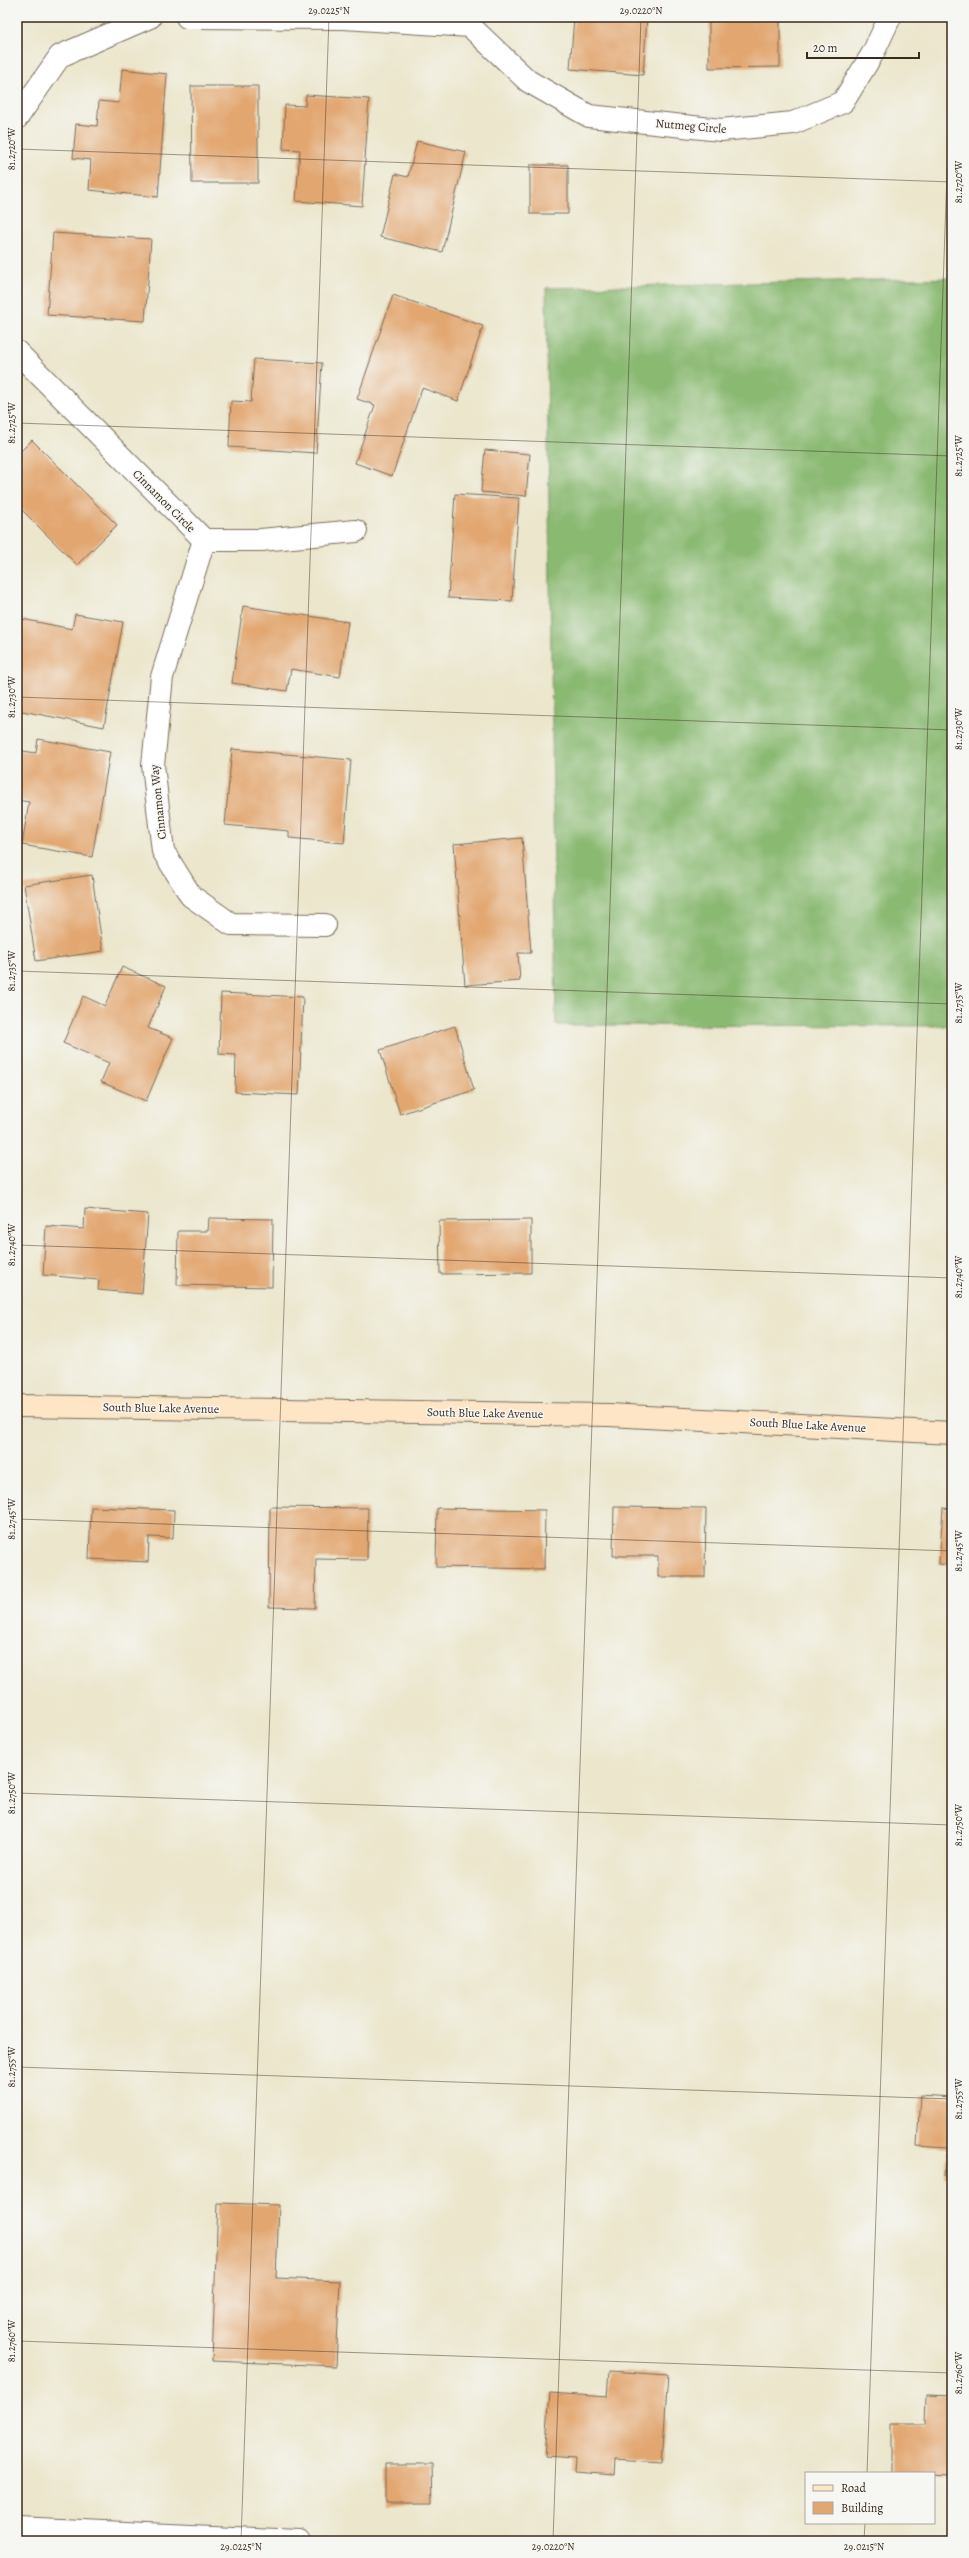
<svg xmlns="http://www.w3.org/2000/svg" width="969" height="2558" font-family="Alegreya,serif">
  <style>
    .forest { fill: #8ab972; stroke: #627248 }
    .building { fill: #e2a670 }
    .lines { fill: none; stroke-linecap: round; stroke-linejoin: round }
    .street-casing { stroke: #796c5b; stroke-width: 24 }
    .secondary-casing { stroke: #796c5b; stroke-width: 24 }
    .street { stroke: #fff; stroke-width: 22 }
    .secondary { stroke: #fde5c5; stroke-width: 22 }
    .ticks { fill: none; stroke: #3b2a1e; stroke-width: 1; stroke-opacity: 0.45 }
    .labels { text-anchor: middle; stroke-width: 3; stroke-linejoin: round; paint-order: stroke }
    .street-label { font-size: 12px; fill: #3b2a1e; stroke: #f6f6f2 }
    .neatline { fill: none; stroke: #3b2a1e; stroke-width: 1.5 }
    .ticks-label { font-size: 10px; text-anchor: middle; fill: #3b2a1e }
  </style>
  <rect width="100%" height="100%" fill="#f6f6f2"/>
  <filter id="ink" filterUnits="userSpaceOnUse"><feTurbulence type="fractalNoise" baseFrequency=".025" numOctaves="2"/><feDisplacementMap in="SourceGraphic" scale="8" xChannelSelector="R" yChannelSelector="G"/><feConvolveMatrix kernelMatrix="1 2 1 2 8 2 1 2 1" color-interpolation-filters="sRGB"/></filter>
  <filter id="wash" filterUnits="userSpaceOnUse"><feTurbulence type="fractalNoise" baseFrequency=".012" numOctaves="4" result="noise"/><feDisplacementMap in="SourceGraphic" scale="16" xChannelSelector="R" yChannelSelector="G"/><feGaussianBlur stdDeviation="0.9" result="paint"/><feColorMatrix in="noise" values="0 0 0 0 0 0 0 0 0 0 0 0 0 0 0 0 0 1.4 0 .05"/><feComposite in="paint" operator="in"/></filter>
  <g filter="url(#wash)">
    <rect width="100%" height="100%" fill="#ebe6cc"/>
    <path class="forest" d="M952,278V1026L556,1025L546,288Z"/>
    <g id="blocks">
      <path class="building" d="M574,17H647L643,75L570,69Z
        M709,17H780V67L709,68Z
        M122,69L167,74L158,197L89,190L91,160L73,158L76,124L97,126L99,101L119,103Z
        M191,86H258V183H192Z
        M306,95L369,99L362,206L296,201L300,150L283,149L285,105L305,106Z
        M417,141L466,152L442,252L380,237L395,174L408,177Z
        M530,165H568V214H530Z
        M53,233L151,239L145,321L47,315Z
        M393,295L483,326L458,401L422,388L392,476L355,463L375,405L357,399Z
        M254,359L322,363L316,453L229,447L231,401L251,402Z
        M32,440L117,525L77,565L17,505V455Z
        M485,450L530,454L526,496L481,492Z
        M455,494L519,498L512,601L448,598Z
        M243,606L348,622L340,677L291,669L287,691L232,683Z
        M75,614L123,622L104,727L17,710L21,671L17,670V618L72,629Z
        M38,739L110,752L92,857L22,845L29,802L17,800V750L36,753Z
        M232,749L351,760L344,843L289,838V831L225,825Z
        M522,838L531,953H518L520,981L465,985L454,844Z
        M92,875L103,951L36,961L24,885Z
        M122,967L166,986L148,1028L173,1038L146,1101L101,1082L109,1063L63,1043L83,996L105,1006Z
        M221,993L303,997L299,1095L235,1092L236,1055L219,1054Z
        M455,1026L474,1090L400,1114L380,1050Z
        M85,1209L148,1214L142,1294L98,1290L99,1280L43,1275L46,1226L84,1229Z
        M209,1218L273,1219L272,1287L177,1285L178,1231H208Z
        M531,1220V1273L440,1274L439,1221Z
        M91,1507L174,1510L173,1538L149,1537L148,1562L89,1559Z
        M270,1507L368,1508L367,1560L316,1559L315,1608L269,1607Z
        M614,1507L706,1508L705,1577H658V1556H613Z
        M437,1508L545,1510L544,1569L436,1567Z
        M943,1508L952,1509V1565L939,1564Z
        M920,2095L952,2097V2177H944L947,2148L917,2146Z
        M218,2203L279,2205L276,2278L340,2281L336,2366L212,2361Z
        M609,2371L668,2375L662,2462L615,2459L614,2475L574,2472L575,2458L545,2456L550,2393L607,2397Z
        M927,2395L952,2396V2475L892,2473V2425H926Z
        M385,2464H432L433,2504H385Z"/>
    </g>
  </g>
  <g filter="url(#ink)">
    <use href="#blocks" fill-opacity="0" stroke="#796c5b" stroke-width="1"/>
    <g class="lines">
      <defs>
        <path id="street" d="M187,17L344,18L470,26V17
          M470,26L528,81L589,116L721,130L793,123L843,102L873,53L890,17
          M17,118L60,56L150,17
          M17,352L204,540H261L356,531
          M204,540L162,677L153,765L163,851L191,896L231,924L325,925
          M17,2528L299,2541"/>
        <path id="secondary" d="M17,1406L609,1415L952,1433"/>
      </defs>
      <use href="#street" class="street-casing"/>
      <use href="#secondary" class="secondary-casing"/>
      <use href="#street" class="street"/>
      <use href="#secondary" class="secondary"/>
    </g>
  </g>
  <path class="ticks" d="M17,27V17M17,149L952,182M17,423L952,456M17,697L952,730M17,971L952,1004M17,1245L952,1278M17,1519L952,1551M17,1793L952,1825M17,2067L952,2099M17,2341L952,2373M867,2473L952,29M241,2541L329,17M553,2541L641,17M864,2541L865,2523"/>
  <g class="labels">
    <g class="street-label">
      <text transform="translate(691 126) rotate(5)" y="4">Nutmeg Circle</text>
      <text transform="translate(164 501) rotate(45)" y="4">Cinnamon Circle</text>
      <text transform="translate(158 802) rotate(-96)" y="4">Cinnamon Way</text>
      <text transform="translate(161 1408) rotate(1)" y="4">South Blue Lake Avenue</text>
      <text transform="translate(485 1413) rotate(1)" y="4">South Blue Lake Avenue</text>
      <text transform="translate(808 1425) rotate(3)" y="4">South Blue Lake Avenue</text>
    </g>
  </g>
  <rect width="969" height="2558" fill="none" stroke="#f6f6f2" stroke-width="44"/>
  <rect x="805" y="2472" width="130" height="52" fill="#f6f6f2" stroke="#aba49d"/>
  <rect x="813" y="2485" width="20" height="6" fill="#fde5c5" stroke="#aba49d"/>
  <text x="841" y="2492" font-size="12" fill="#3b2a1e">Road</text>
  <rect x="813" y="2502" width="20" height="12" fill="#e2a670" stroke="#aba49d"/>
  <text x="841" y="2512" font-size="12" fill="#3b2a1e">Building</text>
  <path d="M807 52v6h112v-6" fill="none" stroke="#3b2a1e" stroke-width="2"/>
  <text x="813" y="52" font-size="12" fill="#3b2a1e" stroke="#f6f6f2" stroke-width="3" paint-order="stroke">20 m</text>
  <rect x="22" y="22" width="925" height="2514" class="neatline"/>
  <g class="ticks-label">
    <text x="329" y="14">29.0225°N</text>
    <text x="641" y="14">29.0220°N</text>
    <text transform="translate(11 149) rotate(-90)" y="4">81.2720°W</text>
    <text transform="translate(958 182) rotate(-90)" y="4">81.2720°W</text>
    <text transform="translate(11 423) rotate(-90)" y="4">81.2725°W</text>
    <text transform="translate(958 456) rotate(-90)" y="4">81.2725°W</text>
    <text transform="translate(11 697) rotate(-90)" y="4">81.2730°W</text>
    <text transform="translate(958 729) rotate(-90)" y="4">81.2730°W</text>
    <text transform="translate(11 971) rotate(-90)" y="4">81.2735°W</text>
    <text transform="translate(958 1003) rotate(-90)" y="4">81.2735°W</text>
    <text transform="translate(11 1245) rotate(-90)" y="4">81.2740°W</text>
    <text transform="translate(958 1277) rotate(-90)" y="4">81.2740°W</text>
    <text transform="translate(11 1519) rotate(-90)" y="4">81.2745°W</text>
    <text transform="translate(958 1551) rotate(-90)" y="4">81.2745°W</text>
    <text transform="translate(11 1793) rotate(-90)" y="4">81.2750°W</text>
    <text transform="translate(958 1825) rotate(-90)" y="4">81.2750°W</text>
    <text transform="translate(11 2067) rotate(-90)" y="4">81.2755°W</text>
    <text transform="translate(958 2099) rotate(-90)" y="4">81.2755°W</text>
    <text transform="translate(11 2341) rotate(-90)" y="4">81.2760°W</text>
    <text transform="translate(958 2373) rotate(-90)" y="4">81.2760°W</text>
    <text x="241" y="2550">29.0225°N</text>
    <text x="553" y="2550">29.0220°N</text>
    <text x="864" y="2550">29.0215°N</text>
  </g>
</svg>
